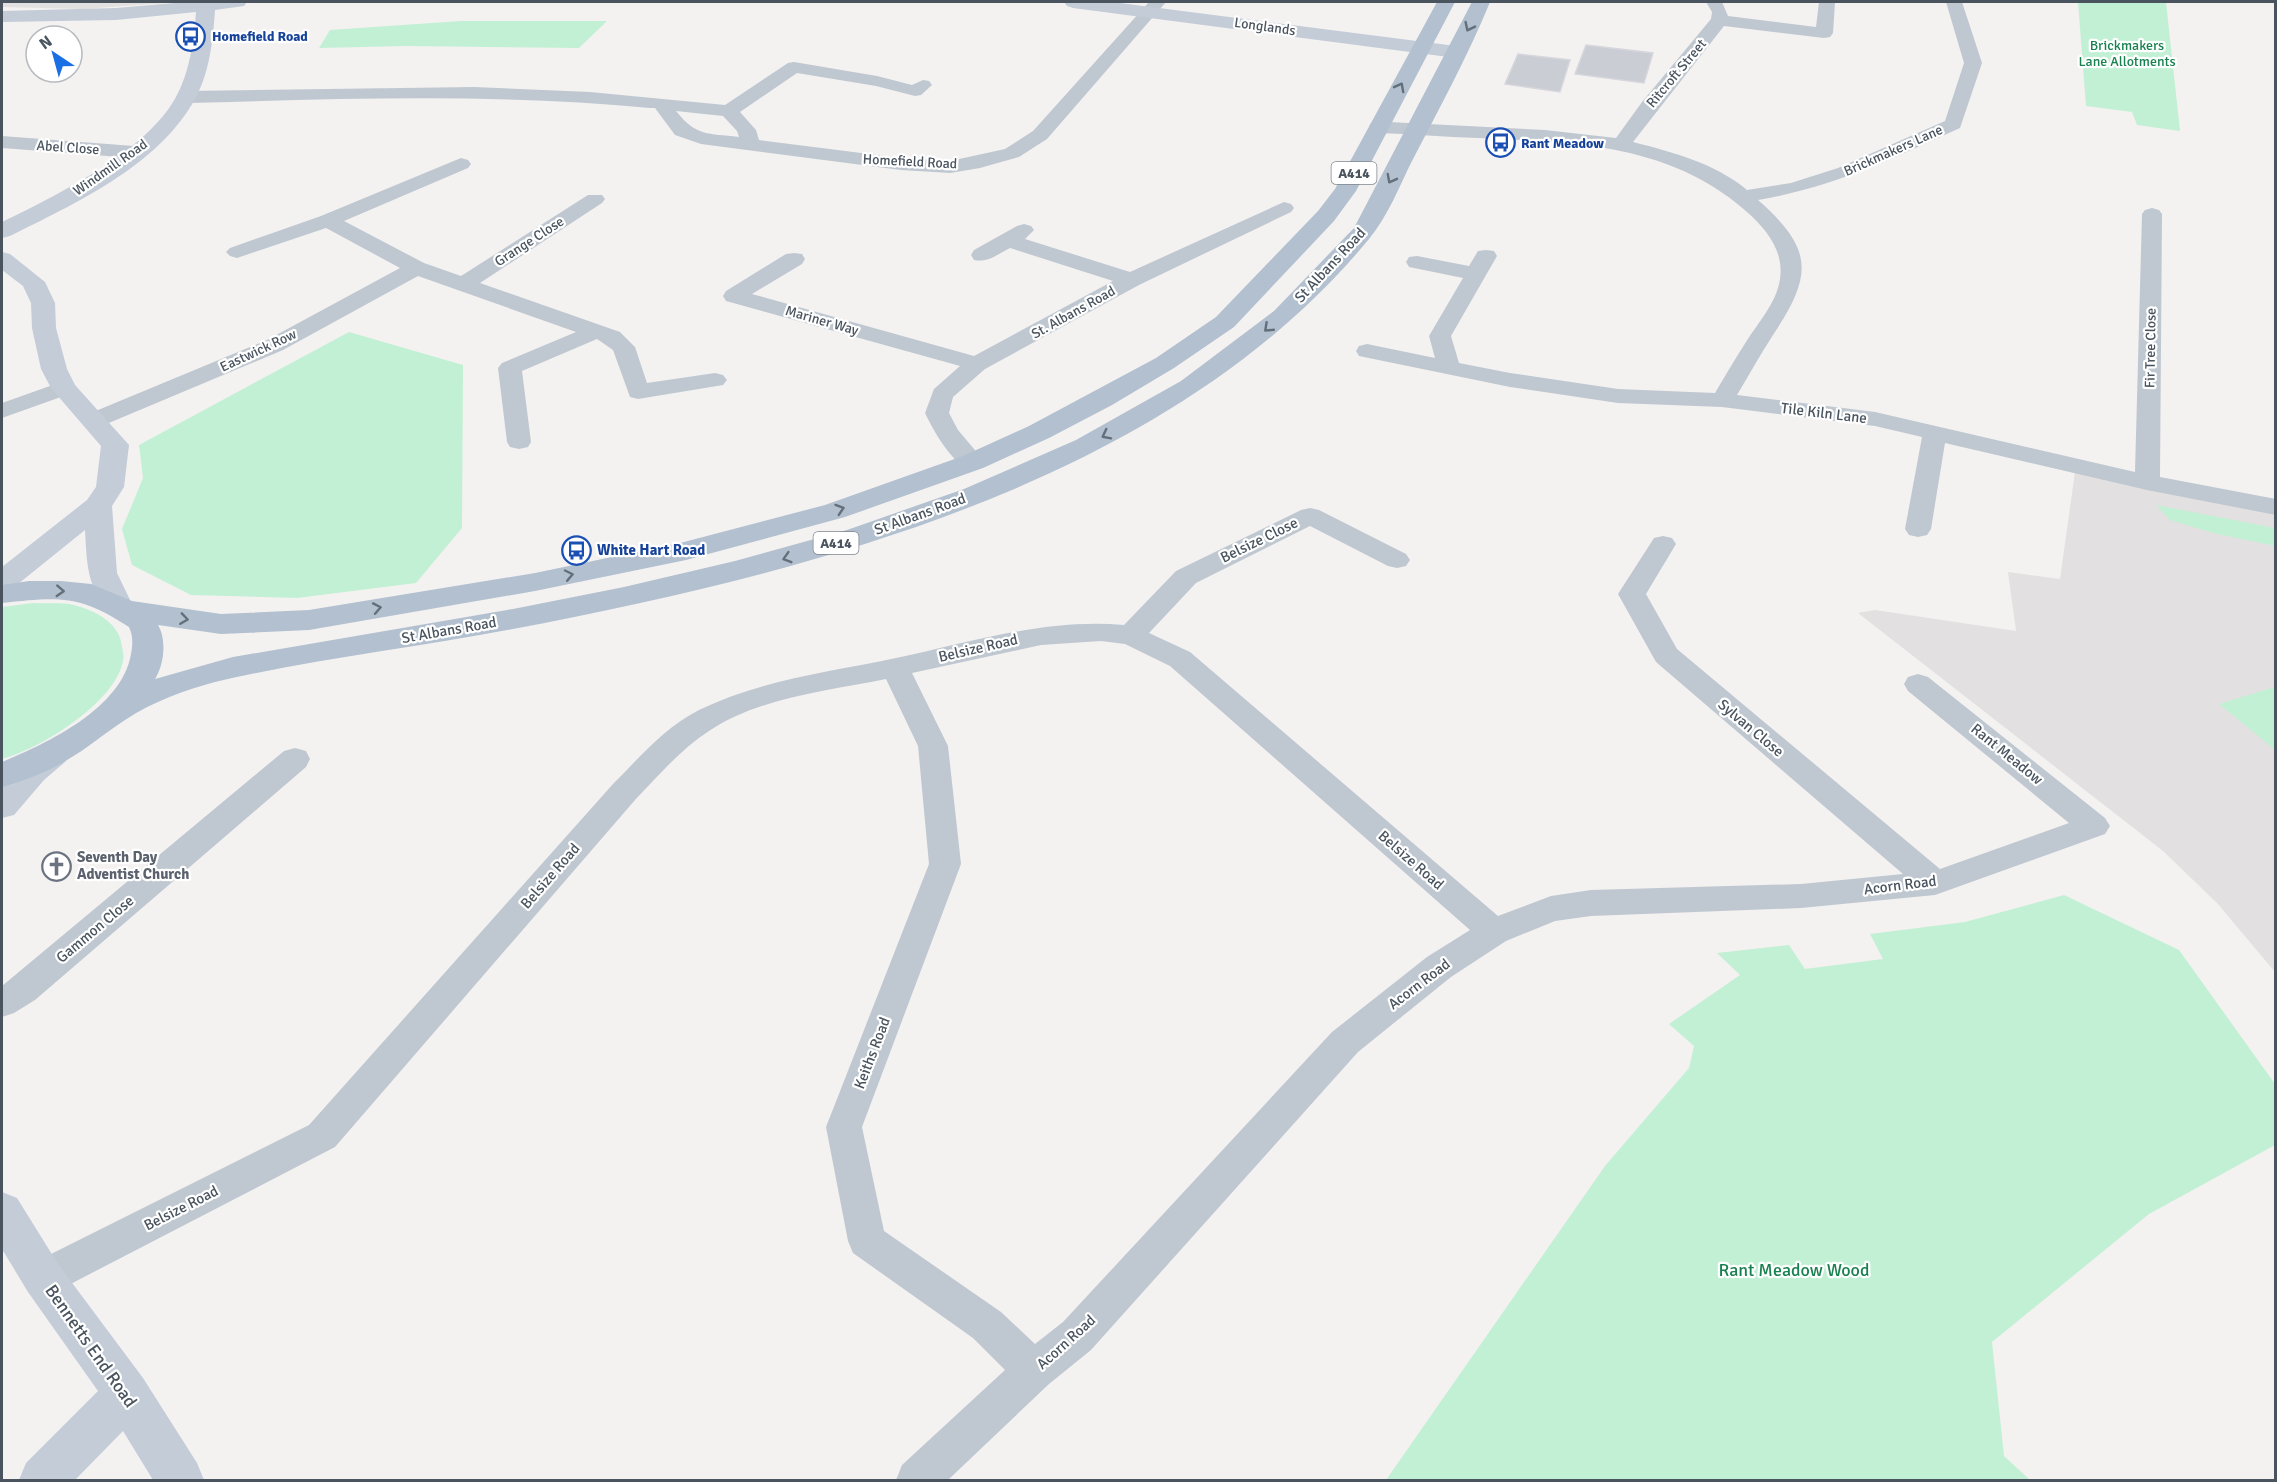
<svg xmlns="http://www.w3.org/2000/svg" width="2277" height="1482" font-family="Signika,sans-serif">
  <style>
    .education { fill: #e2e0e0 }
    .green { fill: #c2f0d4 }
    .building { fill: #cbcdd4; stroke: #d6d7dd; stroke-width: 1.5 }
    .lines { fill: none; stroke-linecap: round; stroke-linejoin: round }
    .street { fill: #bfc8d0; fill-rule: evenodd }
    .secondary { fill: #c3ccd7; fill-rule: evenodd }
    .primary { fill: #b2c0cf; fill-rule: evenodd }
    .oneway { stroke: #636f7b }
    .labels { text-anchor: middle; stroke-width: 4.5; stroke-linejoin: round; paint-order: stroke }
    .far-street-label { font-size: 14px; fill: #49545f; stroke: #fff }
    .far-transit-label { font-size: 14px; font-weight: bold; fill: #164399; stroke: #fff; text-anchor: start }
    .far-park-label { font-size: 14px; fill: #19814f; stroke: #fff }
    .shield { fill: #fff; stroke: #80878f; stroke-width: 1.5 }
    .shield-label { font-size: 14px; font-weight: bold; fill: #49545f }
    .street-label { font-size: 15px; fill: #49545f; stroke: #fff }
    .transit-label { font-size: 15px; font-weight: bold; fill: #164399; stroke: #fff; text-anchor: start }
    .worship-label { font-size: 15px; font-weight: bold; fill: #5b616d; stroke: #fff; text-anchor: start }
    .near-park-label { font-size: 18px; fill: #19814f; stroke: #fff }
    .near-street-label { font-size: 18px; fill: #49545f; stroke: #fff }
  </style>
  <rect width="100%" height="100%" fill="#f4f1f1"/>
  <path class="education" d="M2,2H182L82,9L2,7Z
    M2075,472L2275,513V972L2217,903L2163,851L1858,613L1875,610L2016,631L2008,572L2060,579Z"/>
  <path class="green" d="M2078,2H2166L2180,131L2137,125L2132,112L2086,106Z
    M461,21H607L579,48L407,46L319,48L330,30Z
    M349,332L463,365L462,528L416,583L297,598L191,595L132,565L122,529L143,478L139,445Z
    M2156,505L2275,528V546L2213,533L2170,520Z
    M33,603C46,604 61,602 74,605C96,611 120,623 122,647C123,651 124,657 123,661C115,703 40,749 2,759V607Z
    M2275,687H2276L2275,750L2219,704Z
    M2064,895L2179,950L2275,1084V1145L2149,1214L1992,1342L2004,1456L2030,1480H1386L1605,1166L1689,1068L1694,1046L1669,1024L1740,975L1717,953L1789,945L1805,969L1883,959L1870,934L1965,922Z"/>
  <path class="building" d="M1586,45L1653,53L1644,83L1575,74Z
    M1518,54L1570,60L1560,92L1505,84Z"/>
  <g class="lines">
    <path class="street" d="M1149,2H1166L1047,139L1019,157L980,168L950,173L901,170L701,144L675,135L655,108H650C495,93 341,99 186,103L179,101L177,97L179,93L186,91L474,87L590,92L725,105L788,63L794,62L877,76L912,85L923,80L929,81L932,85L921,95L915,96L876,86L797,73L740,112L756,130L759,140L901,158L950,161L1005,149L1033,131ZM676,111L723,116L737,131L739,137C707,133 697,137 676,111Z
      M1706,2H1722L1728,16L1816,27L1819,2H1835L1833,33L1830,37L1824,38L1724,26L1633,142C1672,152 1715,163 1747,190L1791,183L1838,168L1945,121L1964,63L1946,2H1962L1982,63L1960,128C1891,159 1834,187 1758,200C1815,250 1812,276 1773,335C1760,355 1749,375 1737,395L1875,412L2135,472L2142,214L2145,210L2152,208L2159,210L2162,214L2160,477L2276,499V515L2147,490L1945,443L1931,529L1927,535L1918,537L1909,535L1905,529L1922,437L1875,426L1722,407L1618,403L1510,387L1359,356L1356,351L1359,346L1367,344L1435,358L1429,336L1463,278L1409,267L1406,262L1409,257L1417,256L1469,266L1478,251L1486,250L1494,251L1497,256L1451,336L1459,363L1510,373L1618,389L1715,393C1725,376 1735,359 1746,342C1758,323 1777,302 1780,279C1784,251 1767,230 1747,212C1671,144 1575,142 1478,138C1445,137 1411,134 1378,133L1371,131L1369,127L1371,123L1389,122L1545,130L1616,138L1642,102L1711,19L1712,12Z
      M2,136L134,146L141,148L144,152L141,156L134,158L2,148Z
      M461,158L468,160L471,164L468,168L344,221L424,263L461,276L588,195H602L605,199L602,203L480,283L620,332L635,347L647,383L715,373L723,375L727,380L723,385L638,399L630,397L613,350L597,339L522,371L531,442L528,447L519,449L510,447L507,442L498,368L502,363L576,332L418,276L283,350L104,425L95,427L86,425L83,420L86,415L267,340L400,268L326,228L237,258L230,256L226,252L230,248L321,216Z
      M1284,202L1291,204L1294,208L1291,212L1139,285L985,369L953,397L949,413L958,430L985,462L982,467C976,469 969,471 964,467C948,456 933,430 925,413L934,389L960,366L726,301L723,296L726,291L786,254L794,253L802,254L805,259L802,264L752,294L974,356L1113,281L1010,248C998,254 988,263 974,260L971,255L974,250L1017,226L1024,224L1031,226L1034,230L1025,239L1130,272Z
      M64,381L72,383L76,388L72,393L2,418V403Z
      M1310,508L1319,510L1406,554L1410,560L1406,566L1397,568L1388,566L1310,526L1196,583L1149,633L1190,652L1498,916L1551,896L1591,890L1801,884L1903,874L1656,662L1618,594L1654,538L1663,536L1672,538L1676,544L1646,594L1677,649L1940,869L2069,823L1908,691L1904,684L1908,677L1918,674L1928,677L2105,818L2110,826L2105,834L1935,895L1801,908L1591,916L1555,921L1506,941L1451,977L1358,1052L1091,1350L1049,1384L948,1480H896L902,1465L1005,1370L973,1338L853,1253L848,1241L826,1127L929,864L918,746L886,679C828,691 760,697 709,731C681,749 658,776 635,800L335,1147L57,1291L43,1296L29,1291L23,1278L29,1265L309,1125L613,784C639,758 665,727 699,710C760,680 830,672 896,658C972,642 1046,618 1124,625L1176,571L1301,510ZM1101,641L1125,644L1170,666L1470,930L1427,957L1332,1032L1063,1322L1035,1344L1001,1312L884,1231L862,1127L961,864L948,746L912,673L1041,645Z
      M295,748L306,751L310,759L306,767L35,1000L14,1013L2,1017V986L284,751Z"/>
    <path class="secondary" d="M187,2H247L244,6L215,10C213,39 210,72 195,99C158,166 76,203 10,236L2,238V222C56,196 147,151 176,97C190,71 194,40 196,12L116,20L2,22V11L116,8Z
      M1064,2H1112L1456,46L1463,48L1466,52L1463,56L1456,58L1073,8L1067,6Z
      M2,252L10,254L45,282L55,303L56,328L67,369L75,385L129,445L124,487L112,506L117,573L133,606L129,613L118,616L107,613C87,582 87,566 85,530L13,588L2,590V567L87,500L96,487L101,446L51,388L41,369L32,328L31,303L23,286L2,270Z
      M53,742L65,746L70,754L65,762L44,780L14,815L2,818V784C16,768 31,749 53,742Z
      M2,1192L17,1198L58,1264L143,1378L197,1463L204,1480H153L123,1431L75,1480H19L26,1463L98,1391L28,1292L2,1249Z"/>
    <path class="primary" d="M1437,2H1455L1356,191L1334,221L1234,327L1174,368L1112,405L1049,438L983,468L845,517L686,560L535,591L309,630L221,634L158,625C167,640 164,665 155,679L233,657L513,609L624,587L735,561L847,530L964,489L1076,440L1181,381L1274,311L1354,228L1472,2H1490C1468,56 1439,109 1412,161C1399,187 1388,216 1369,239C1168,483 811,572 513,629C414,648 313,659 215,682C185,690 152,702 125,720C106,732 88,748 67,760C48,772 23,781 2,787V762C48,743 122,708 131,654C133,645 133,635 129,627C79,594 58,597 2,603V585L29,581H61L91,584L132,601L221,614L309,610L535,573L684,542L825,505L963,456L1029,426L1156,358L1216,317L1318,211L1335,189Z"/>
  </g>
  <defs><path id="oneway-chevron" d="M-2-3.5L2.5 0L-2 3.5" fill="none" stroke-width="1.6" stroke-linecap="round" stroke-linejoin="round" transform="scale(1.5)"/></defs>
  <g class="oneway">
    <use href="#oneway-chevron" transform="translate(1469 27) rotate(116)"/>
    <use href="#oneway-chevron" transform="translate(1400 87) rotate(-62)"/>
    <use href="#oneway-chevron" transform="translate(1391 179) rotate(118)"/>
    <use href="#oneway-chevron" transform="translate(1268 328) rotate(137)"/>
    <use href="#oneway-chevron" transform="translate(1106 435) rotate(153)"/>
    <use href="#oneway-chevron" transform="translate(840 509) rotate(-18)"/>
    <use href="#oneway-chevron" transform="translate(787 558) rotate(163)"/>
    <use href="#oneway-chevron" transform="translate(569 575) rotate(-12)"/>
    <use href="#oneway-chevron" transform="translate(60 591) rotate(3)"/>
    <use href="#oneway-chevron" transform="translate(377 608) rotate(-11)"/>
    <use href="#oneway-chevron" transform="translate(184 619) rotate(8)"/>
  </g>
  <defs>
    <symbol id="bus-ring" viewBox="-11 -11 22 22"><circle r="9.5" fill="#fff" stroke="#1a4fb4" stroke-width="1.5"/><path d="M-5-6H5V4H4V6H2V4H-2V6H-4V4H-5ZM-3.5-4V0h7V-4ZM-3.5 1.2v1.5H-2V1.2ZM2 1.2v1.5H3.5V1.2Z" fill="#1a4fb4"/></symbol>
    <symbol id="church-ring" viewBox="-11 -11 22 22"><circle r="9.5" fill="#fff" stroke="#6b7280" stroke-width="1.5"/><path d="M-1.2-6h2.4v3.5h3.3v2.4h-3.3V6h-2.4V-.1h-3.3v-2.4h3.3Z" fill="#6b7280"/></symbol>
  </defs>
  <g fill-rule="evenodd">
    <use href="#bus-ring" x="174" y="20" width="33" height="33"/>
    <use href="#bus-ring" x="1484" y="126" width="33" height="33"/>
    <use href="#bus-ring" x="560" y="534" width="33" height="33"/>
    <use href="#church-ring" x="40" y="850" width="33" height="33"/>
  </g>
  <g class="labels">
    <g class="far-street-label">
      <text transform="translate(1265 26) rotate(8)" y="5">Longlands</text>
      <text transform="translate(1676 73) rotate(-50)" y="5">Ritcroft Street</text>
      <text transform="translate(68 147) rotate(4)" y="5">Abel Close</text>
      <text transform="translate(1893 150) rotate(-24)" y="5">Brickmakers Lane</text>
      <text transform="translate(910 161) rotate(3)" y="5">Homefield Road</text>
      <text transform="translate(110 167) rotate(-35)" y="5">Windmill Road</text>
      <text transform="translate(529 241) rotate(-33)" y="5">Grange Close</text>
      <text transform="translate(1073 312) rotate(-29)" y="5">St. Albans Road</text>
      <text transform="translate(822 320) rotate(16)" y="5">Mariner Way</text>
      <text transform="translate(2150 348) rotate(-89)" y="5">Fir Tree Close</text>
      <text transform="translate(258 350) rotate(-25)" y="5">Eastwick Row</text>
    </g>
    <g class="far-transit-label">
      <text x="212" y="41">Homefield Road</text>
      <text x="1521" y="148">Rant Meadow</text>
    </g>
    <g class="far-park-label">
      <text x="2127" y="50">Brickmakers<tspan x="2127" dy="16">Lane Allotments</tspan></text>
    </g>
    <g class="shield">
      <rect x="1331.5" y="162" width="45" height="22" rx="4.5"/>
      <rect x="813.5" y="532" width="45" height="22" rx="4.5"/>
    </g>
    <g class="shield-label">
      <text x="1354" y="178">A414</text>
      <text x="836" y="548">A414</text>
    </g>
    <g class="street-label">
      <text transform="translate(1330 265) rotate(-47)" y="5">St Albans Road</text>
      <text transform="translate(1824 413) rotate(7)" y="5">Tile Kiln Lane</text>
      <text transform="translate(920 514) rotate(-20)" y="5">St Albans Road</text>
      <text transform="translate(1259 540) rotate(-26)" y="5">Belsize Close</text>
      <text transform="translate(449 630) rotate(-10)" y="5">St Albans Road</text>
      <text transform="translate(978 648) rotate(-13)" y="5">Belsize Road</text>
      <text transform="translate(1751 728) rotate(40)" y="5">Sylvan Close</text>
      <text transform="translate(2007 754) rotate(39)" y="5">Rant Meadow</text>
      <text transform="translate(1411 860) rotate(41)" y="5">Belsize Road</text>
      <text transform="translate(550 876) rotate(-49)" y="5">Belsize Road</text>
      <text transform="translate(1900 885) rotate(-7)" y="5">Acorn Road</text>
      <text transform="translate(95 929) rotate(-40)" y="5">Gammon Close</text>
      <text transform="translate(1419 984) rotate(-37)" y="5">Acorn Road</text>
      <text transform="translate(872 1053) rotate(-69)" y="5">Keiths Road</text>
      <text transform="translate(181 1208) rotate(-27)" y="5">Belsize Road</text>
      <text transform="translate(1066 1342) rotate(-42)" y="5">Acorn Road</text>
    </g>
    <g class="transit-label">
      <text x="597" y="555">White Hart Road</text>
    </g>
    <g class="worship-label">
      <text x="77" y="862">Seventh Day<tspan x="77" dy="17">Adventist Church</tspan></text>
    </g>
    <g class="near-park-label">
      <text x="1794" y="1276">Rant Meadow Wood</text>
    </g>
    <g class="near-street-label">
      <text transform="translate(91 1346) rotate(55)" y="6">Bennetts End Road</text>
    </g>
  </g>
  <rect width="2277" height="1482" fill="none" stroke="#49545f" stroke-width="6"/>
  <g transform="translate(54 54) rotate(324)"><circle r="28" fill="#ffffff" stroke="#b6bbbf" stroke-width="1.5"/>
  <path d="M0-4.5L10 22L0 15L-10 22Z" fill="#1b6fe4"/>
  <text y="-9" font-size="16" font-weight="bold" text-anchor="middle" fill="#49545f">N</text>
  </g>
</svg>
